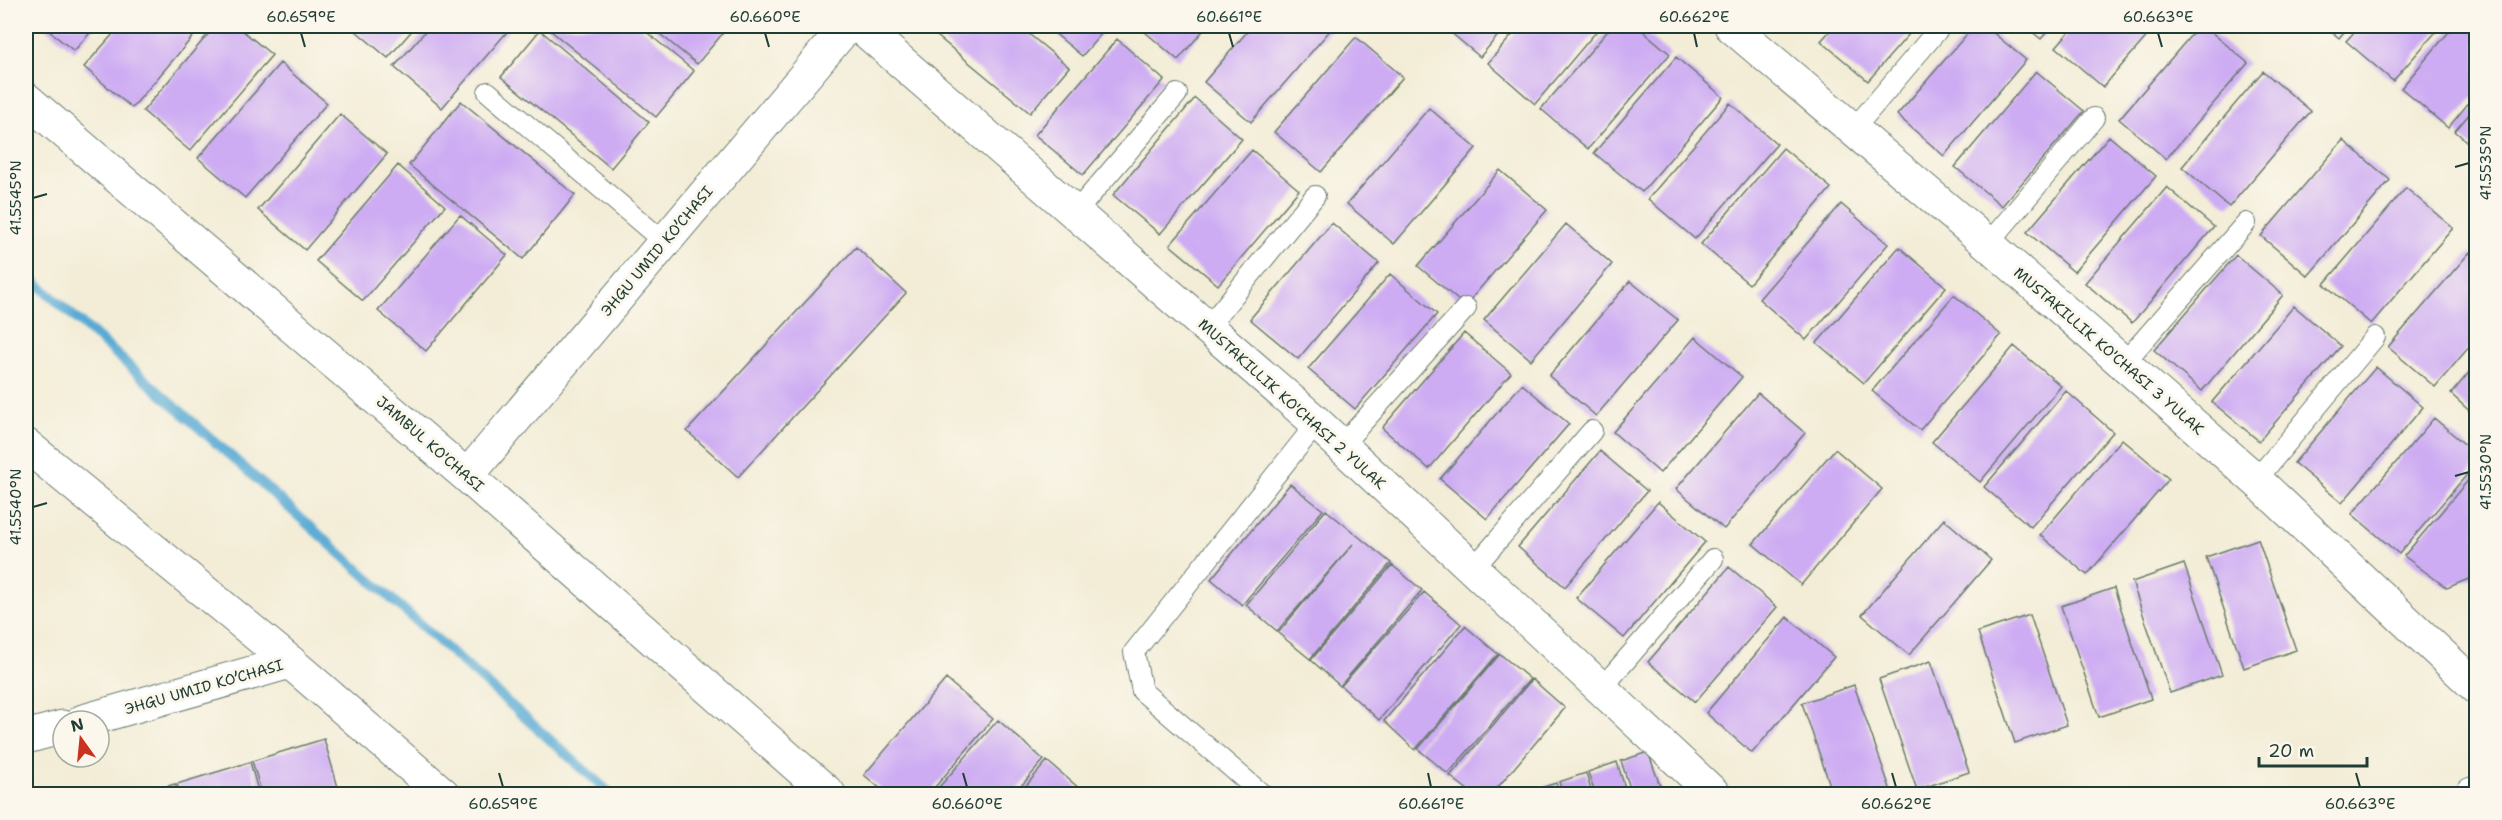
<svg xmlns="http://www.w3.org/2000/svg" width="2502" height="820" font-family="'Shantell Sans',sans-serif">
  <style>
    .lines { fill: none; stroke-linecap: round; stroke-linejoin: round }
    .stream { stroke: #59aad4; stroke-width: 10 }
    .building { fill: #cdacf3 }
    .lane-casing { stroke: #697b6d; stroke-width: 22 }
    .street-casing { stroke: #697b6d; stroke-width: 35 }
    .secondary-casing { stroke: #697b6d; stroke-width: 35 }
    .lane { stroke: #fff; stroke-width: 20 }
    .street { stroke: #fff; stroke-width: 33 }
    .secondary { stroke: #fff; stroke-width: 33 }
    .ticks { fill: none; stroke: #1f3d34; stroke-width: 2 }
    .labels { text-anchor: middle; stroke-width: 6; stroke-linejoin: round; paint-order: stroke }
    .street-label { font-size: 15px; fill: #1f3d34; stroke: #fbf7ec }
    .neatline { fill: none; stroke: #1f3d34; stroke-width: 2 }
    .ticks-label { font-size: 15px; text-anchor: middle; fill: #1f3d34 }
  </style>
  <rect width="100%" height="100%" fill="#fbf7ec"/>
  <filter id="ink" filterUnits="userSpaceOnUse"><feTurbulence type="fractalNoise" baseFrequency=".0167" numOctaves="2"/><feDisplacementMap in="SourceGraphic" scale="12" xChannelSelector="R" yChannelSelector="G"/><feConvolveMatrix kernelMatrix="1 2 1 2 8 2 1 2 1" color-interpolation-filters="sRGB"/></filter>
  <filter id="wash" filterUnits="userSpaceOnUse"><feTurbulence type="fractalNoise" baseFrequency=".008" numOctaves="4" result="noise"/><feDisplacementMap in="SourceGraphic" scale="24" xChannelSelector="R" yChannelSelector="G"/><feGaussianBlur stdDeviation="1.35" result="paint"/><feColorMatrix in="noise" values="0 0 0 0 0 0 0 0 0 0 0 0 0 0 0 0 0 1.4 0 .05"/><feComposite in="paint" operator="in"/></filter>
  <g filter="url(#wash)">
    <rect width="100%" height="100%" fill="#f3edd7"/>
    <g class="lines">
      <path class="stream" d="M26,274L611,794"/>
    </g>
    <g id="blocks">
      <path class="building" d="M43,26H96L74,51Z
        M120,26H202L132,108L84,67Z
        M215,26H237L272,55L190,151L143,111Z
        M350,26H416L388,58Z
        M430,26H512L442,108L394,67Z
        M545,26H639L694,71L656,117Z
        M650,26H729L697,64Z
        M925,26H1019L1069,67L1030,113Z
        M1046,26H1108L1082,56Z
        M1138,26H1207L1178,60Z
        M1252,26L1333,27L1251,122L1204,82Z
        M1443,26H1506L1480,57Z
        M1520,26H1601L1535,104L1488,63Z
        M1612,26H1637L1670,54L1588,149L1541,109Z
        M1834,26H1916L1868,81L1821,41Z
        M1974,26H1985L2026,60L1944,156L1897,115Z
        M2025,26H2052L2041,39Z
        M2074,26H2156L2103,87L2056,47Z
        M2199,26H2204L2248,63L2166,159L2119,119Z
        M2325,26H2349L2339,38Z
        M2360,26H2441L2393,81L2346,41Z
        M2454,26H2476V94L2448,128L2401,88Z
        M540,30L649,122L611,168L501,77Z
        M1356,37L1403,77L1321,172L1274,132Z
        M1117,39L1164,80L1083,175L1035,135Z
        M1676,57L1723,97L1642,192L1594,153Z
        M280,63L327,103L245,198L198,158Z
        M2036,71L2084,111L2002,206L1955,167Z
        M2263,71L2311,111L2229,207L2182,167Z
        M1195,98L1242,139L1160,234L1113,195Z
        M461,101L575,195L523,259L409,165Z
        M1730,103L1777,144L1695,239L1648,199Z
        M2476,106V150L2455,131Z
        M1429,108L1476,148L1394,244L1347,204Z
        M340,114L387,154L305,250L258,210Z
        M2109,136L2156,176L2074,272L2027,232Z
        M2343,140L2390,180L2308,276L2261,236Z
        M1783,148L1831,188L1749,284L1701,244Z
        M1252,150L1299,190L1218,285L1170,245Z
        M398,165L445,206L363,301L316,261Z
        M1500,170L1547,210L1465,306L1418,266Z
        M2167,187L2214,227L2132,323L2085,283Z
        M2406,188L2453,228L2371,324L2324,284Z
        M1841,204L1888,244L1806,340L1759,299Z
        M460,215L507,255L426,351L378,311Z
        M1332,223L1379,263L1298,359L1250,319Z
        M1566,224L1612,264L1531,360L1484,320Z
        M856,247L906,293L738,477L687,431Z
        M1899,247L1946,287L1864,383L1817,343Z
        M2470,252L2476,257V339L2435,387L2388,347Z
        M2236,255L2283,295L2202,391L2154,350Z
        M1390,274L1437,314L1355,409L1308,369Z
        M1630,281L1678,320L1596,416L1549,376Z
        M1954,295L2001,335L1920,430L1872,391Z
        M2294,306L2341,346L2259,441L2212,402Z
        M1464,333L1511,373L1429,469L1382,428Z
        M1695,337L1742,377L1660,473L1613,432Z
        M2014,346L2061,386L1980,482L1932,442Z
        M2476,364V417L2451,394Z
        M2376,367L2423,407L2342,503L2294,463Z
        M1522,384L1569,424L1487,519L1440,479Z
        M2066,391L2113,432L2031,527L1984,487Z
        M1758,393L1805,433L1724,529L1676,489Z
        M2434,418L2476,454V464L2399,554L2352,514Z
        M2122,439L2169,479L2087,575L2040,535Z
        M1835,449L1882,489L1801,585L1753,544Z
        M1600,451L1647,491L1565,587L1518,547Z
        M2476,471V576L2447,588L2404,556Z
        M1290,484L1323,510L1242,605L1211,579Z
        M1658,502L1705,542L1624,638L1576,598Z
        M1326,510L1391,563L1310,659L1278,633L1353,544L1277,631L1246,605Z
        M1944,519L1991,560L1909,655L1862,615Z
        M2258,539L2296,650L2244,668L2206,557Z
        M2184,564L2222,675L2170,693L2132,582Z
        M1392,565L1422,590L1340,686L1311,660Z
        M1729,567L1777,607L1695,702L1648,662Z
        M2114,588L2151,699L2099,717L2061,606Z
        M1424,592L1461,624L1379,720L1341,686Z
        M2030,615L2067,725L2015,743L1978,632Z
        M1787,617L1834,657L1752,753L1706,713Z
        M1465,626L1498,654L1415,750L1384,721Z
        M1500,654L1530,679L1448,774L1418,749Z
        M1931,661L1969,772L1917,790L1879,679Z
        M946,679L993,719L929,794H887L864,775Z
        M1532,679L1565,708L1492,794H1473L1450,776Z
        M1854,685L1892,794H1833L1802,703Z
        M998,720L1044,760L1014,794H933Z
        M324,739L340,794H262L252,761Z
        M1648,752L1663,794H1632L1621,761Z
        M1047,761L1086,794H1019Z
        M250,762L259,794H180L177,784Z
        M1617,762L1627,794H1595L1588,772Z
        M1586,773L1592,794H1563L1559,782Z
        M1556,783L1559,794H1525V793Z
        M175,784L178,794H141Z"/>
    </g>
  </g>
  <g filter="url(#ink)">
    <use href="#blocks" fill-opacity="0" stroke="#697b6d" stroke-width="1.5"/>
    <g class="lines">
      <defs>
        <path id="lane" d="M488,92L664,242
          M1853,130L1941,26
          M1075,213L1177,94
          M1988,244L2094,118
          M1207,328L1315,196
          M2123,364L2246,223
          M1341,446L1466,308
          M2256,480L2375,337
          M1473,569L1592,431
          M1601,689L1713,559
          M1262,794L1142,691L1134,652L1317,423"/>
        <path id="street" d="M860,26L1317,423L1714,794
          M1731,26L1988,244L2256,480L2476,687
          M26,99L467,476L829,794
          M467,476L847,26
          M83,721L290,662
          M26,737L63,727"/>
        <path id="secondary" d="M26,445L290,662L443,794
          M2472,794L2476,793"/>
      </defs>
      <use href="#lane" class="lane-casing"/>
      <use href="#street" class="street-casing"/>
      <use href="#secondary" class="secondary-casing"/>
      <use href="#lane" class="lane"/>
      <use href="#street" class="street"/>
      <use href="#secondary" class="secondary"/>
    </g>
  </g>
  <path class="ticks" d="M301,33L305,47M765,33L769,47M1229,33L1233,47M1694,33L1697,47M2158,33L2162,47M2455,167L2469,163M33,198L47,194M2455,476L2469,472M33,507L47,503M499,773L503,787M963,773L967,787M1428,773L1431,787M1892,773L1896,787M2356,773L2360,787"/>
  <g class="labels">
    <g class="street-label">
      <text transform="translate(657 251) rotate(-50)" y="5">ЭHGU UMID KO’CHASI</text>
      <text transform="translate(2109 351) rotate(41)" y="5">MUSTAKILLIK KO'CHASI 3 YULAK</text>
      <text transform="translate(1292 404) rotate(42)" y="5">MUSTAKILLIK KO'CHASI 2 YULAK</text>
      <text transform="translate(430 444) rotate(41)" y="5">JAMBUL KO'CHASI</text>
      <text transform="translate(204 687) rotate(-16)" y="5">ЭHGU UMID KO’CHASI</text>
    </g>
  </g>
  <rect width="2502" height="820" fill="none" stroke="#fbf7ec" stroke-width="66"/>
  <g transform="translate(81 739) rotate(345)"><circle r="28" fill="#fbf7ec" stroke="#a3ada2" stroke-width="1.5"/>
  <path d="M0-4.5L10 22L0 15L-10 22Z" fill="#c8321e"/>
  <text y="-9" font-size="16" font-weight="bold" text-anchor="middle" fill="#1f3d34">N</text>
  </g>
  <path d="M2259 757v9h108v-9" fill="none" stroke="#1f3d34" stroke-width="3"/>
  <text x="2268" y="757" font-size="18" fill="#1f3d34" stroke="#fbf7ec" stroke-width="4.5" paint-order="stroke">20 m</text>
  <rect x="33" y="33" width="2436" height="754" class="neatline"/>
  <g class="ticks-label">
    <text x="301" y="22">60.659°E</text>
    <text x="765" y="22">60.660°E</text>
    <text x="1229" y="22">60.661°E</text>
    <text x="1694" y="22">60.662°E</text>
    <text x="2158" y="22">60.663°E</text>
    <text transform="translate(2486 163) rotate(-90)" y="5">41.5535°N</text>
    <text transform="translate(16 198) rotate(-90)" y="5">41.5545°N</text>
    <text transform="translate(2486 472) rotate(-90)" y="5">41.5530°N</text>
    <text transform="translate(16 507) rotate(-90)" y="5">41.5540°N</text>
    <text x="503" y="809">60.659°E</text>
    <text x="967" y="809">60.660°E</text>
    <text x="1431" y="809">60.661°E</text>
    <text x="1896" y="809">60.662°E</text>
    <text x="2360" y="809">60.663°E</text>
  </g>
</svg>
